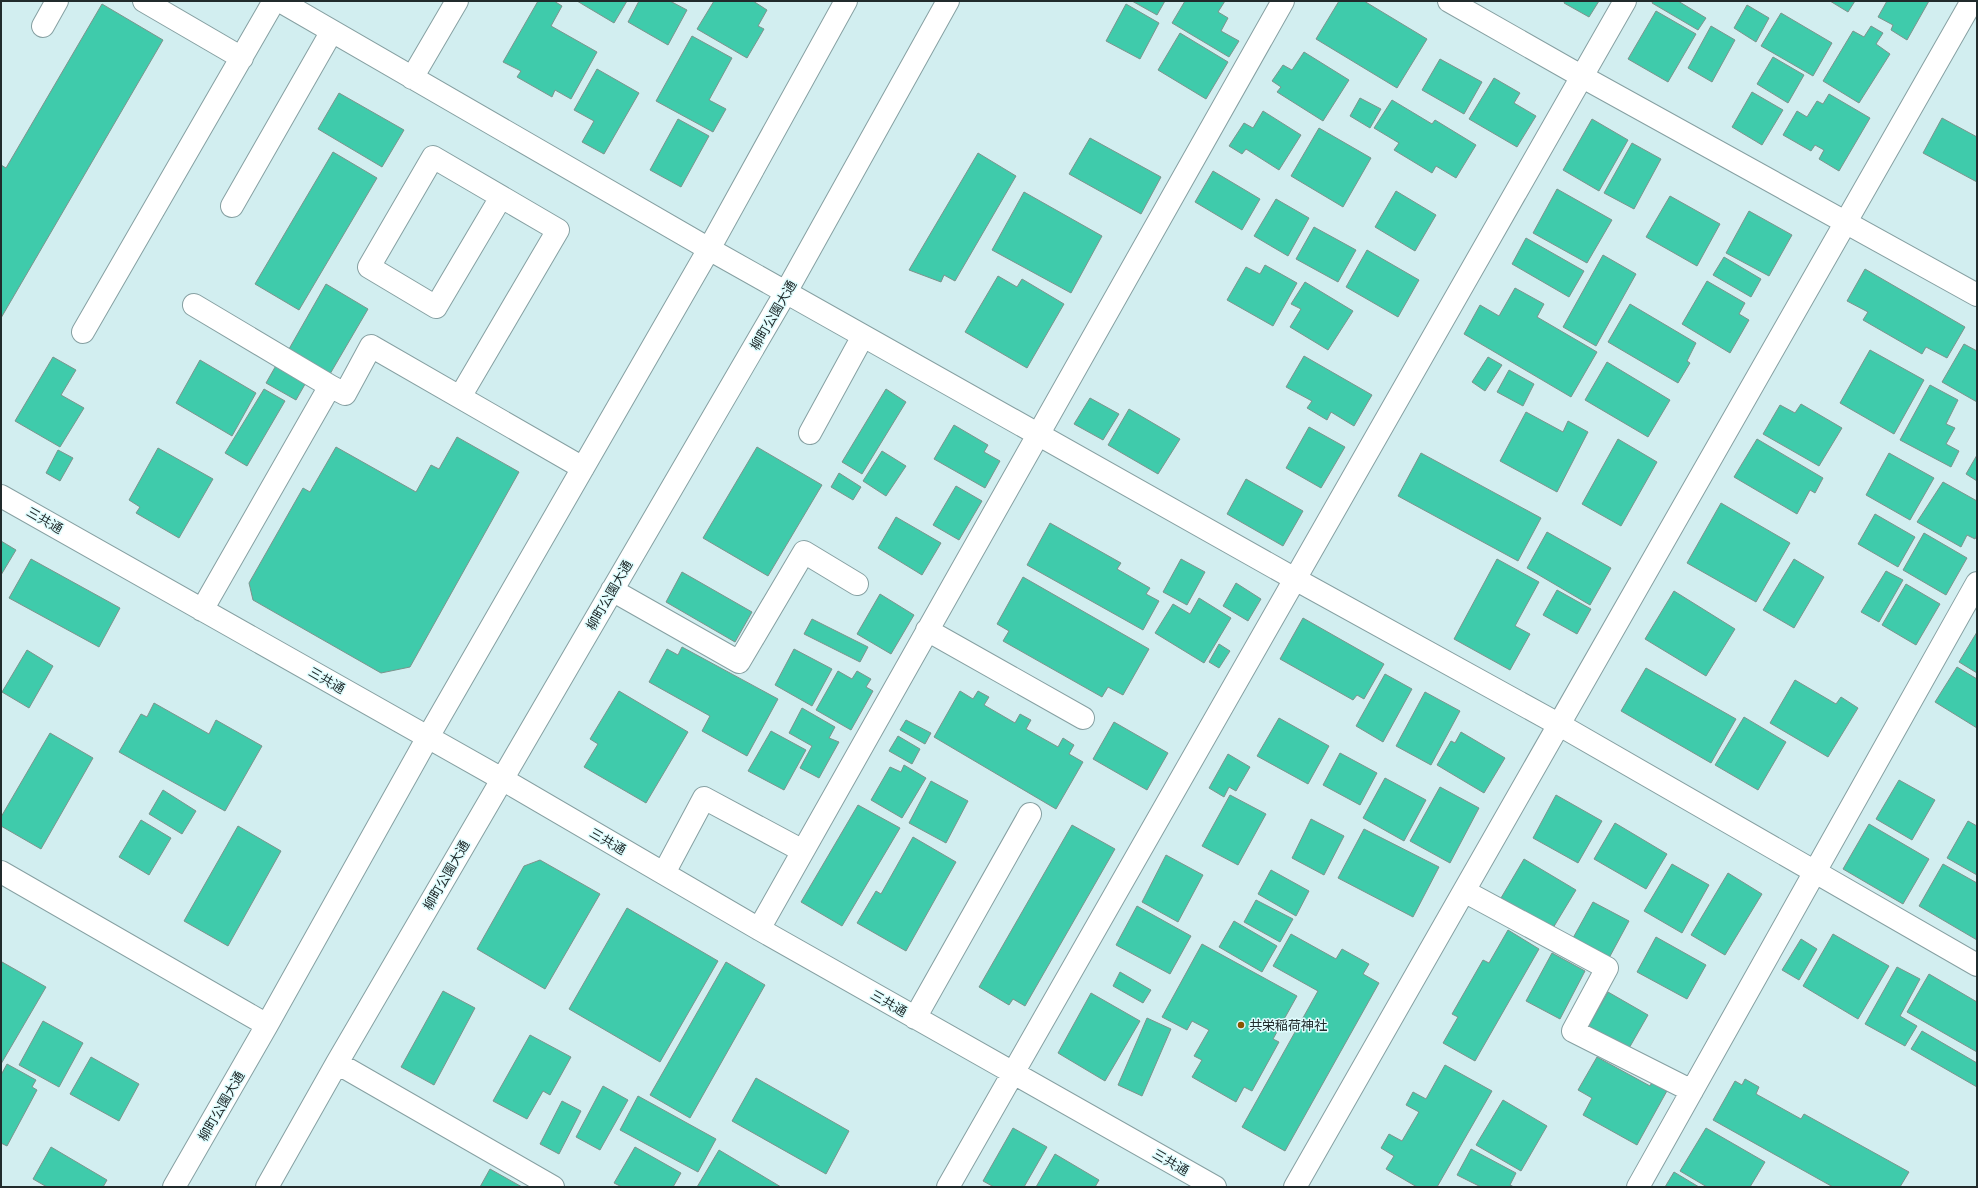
<svg xmlns="http://www.w3.org/2000/svg" width="1978" height="1188" font-family="'Fira Sans','Noto Sans JP',sans-serif">
  <style>
    .building { fill: #3fcbab; stroke: #7c948d }
    .lines { fill: none; stroke-linecap: round; stroke-linejoin: round }
    .minor-casing { stroke: #86a0a2; stroke-width: 24 }
    .minor { stroke: #fff; stroke-width: 22 }
    .poi-dot { fill: #895500; stroke: #dffcfd; stroke-width: 1.5 }
    .labels { text-anchor: middle; stroke-width: 3; stroke-linejoin: round; paint-order: stroke }
    .street-label { font-size: 13px; fill: #212b2c; stroke: #dffcfd }
    .poi-label { font-size: 13px; fill: #212b2c; stroke: #dffcfd; text-anchor: start }
  </style>
  <rect width="100%" height="100%" fill="#d2eef0"/>
  <path class="building" d="M538,1H554L562,6L551,26L597,52L571,99L555,90L552,97L517,77L521,71L503,62Z
    M577,1H627L614,23Z
    M639,1H670L687,10L668,45L628,22Z
    M714,1H753L767,10L758,26L764,29L747,58L697,29Z
    M1132,1H1165L1157,15Z
    M1185,1H1225L1218,12L1228,18L1221,31L1239,41L1229,57L1172,23Z
    M1339,1H1364L1427,39L1397,88L1316,39Z
    M1565,1H1599L1589,17L1564,3Z
    M1653,1H1678L1706,18L1698,30L1652,3Z
    M1830,1H1855L1848,12Z
    M1887,1H1929L1907,40L1891,30L1893,25L1878,17Z
    M102,4L163,40L1,318V165L6,168Z
    M1126,4L1159,23L1140,59L1106,41Z
    M1747,5L1769,18L1756,42L1734,28Z
    M1656,11L1696,34L1668,82L1628,59Z
    M1781,13L1832,43L1813,76L1761,46Z
    M1711,26L1735,40L1712,82L1688,68Z
    M1871,26L1883,33L1876,44L1890,54L1859,103L1823,81L1853,31L1864,37Z
    M1180,33L1228,62L1206,99L1158,70Z
    M692,36L732,58L709,100L726,109L713,132L656,101Z
    M1304,52L1349,80L1323,121L1277,92L1281,87L1272,81L1283,65L1292,70Z
    M1773,57L1804,75L1788,103L1757,84Z
    M1440,59L1482,82L1464,114L1422,90Z
    M597,69L639,93L604,154L582,142L594,121L574,110Z
    M1494,78L1520,93L1514,103L1536,116L1517,147L1469,119Z
    M1752,92L1783,110L1762,145L1732,127Z
    M339,93L404,130L382,167L318,129Z
    M1829,94L1870,118L1839,171L1819,159L1824,150L1815,145L1811,151L1783,135L1797,111L1807,117L1817,101L1823,104Z
    M1360,98L1381,109L1370,128L1350,116Z
    M1392,100L1432,124L1435,120L1476,145L1456,178L1436,166L1432,173L1394,150L1399,143L1374,128Z
    M1263,111L1301,135L1279,170L1246,149L1242,154L1229,146L1244,123L1253,128Z
    M1942,118L1977,137V182L1923,153Z
    M678,119L709,136L681,187L650,170Z
    M1592,119L1628,140L1599,191L1563,170Z
    M1319,128L1371,158L1343,207L1291,176Z
    M1090,138L1161,177L1141,214L1069,174Z
    M1632,143L1661,159L1634,209L1604,193Z
    M333,152L377,178L299,310L255,284Z
    M978,153L1016,176L955,281L944,275L941,282L909,270Z
    M1213,171L1260,199L1242,230L1195,202Z
    M1557,189L1612,220L1587,263L1533,233Z
    M1396,191L1436,215L1415,251L1375,227Z
    M1024,192L1102,236L1071,293L992,250Z
    M1670,196L1720,224L1697,266L1646,237Z
    M1276,199L1309,218L1288,256L1254,236Z
    M1749,211L1792,235L1769,276L1726,253Z
    M1314,227L1356,250L1338,282L1296,259Z
    M1526,238L1584,271L1569,297L1512,264Z
    M1367,250L1419,280L1398,317L1346,287Z
    M1603,255L1636,274L1596,346L1563,327Z
    M1724,257L1761,279L1751,297L1713,275Z
    M1265,265L1297,283L1273,326L1227,300L1246,267L1260,274Z
    M1865,269L1965,327L1947,358L1926,347L1922,354L1863,320L1868,312L1847,301Z
    M998,276L1017,287L1022,279L1064,304L1027,368L965,332Z
    M1707,281L1745,303L1739,314L1749,320L1730,353L1682,324Z
    M1305,282L1353,311L1328,350L1290,327L1301,309L1291,304Z
    M326,284L368,309L330,374L289,349Z
    M1515,288L1544,304L1537,317L1597,352L1571,397L1464,334L1480,305L1499,316Z
    M1630,304L1696,343L1687,361L1690,363L1678,383L1608,342Z
    M1964,344L1977,351V402L1942,382Z
    M1870,350L1924,380L1894,434L1840,403Z
    M1304,356L1372,395L1354,426L1331,412L1327,420L1307,408L1312,401L1286,387Z
    M53,357L76,370L61,395L84,408L60,447L15,421Z
    M1488,357L1502,365L1485,391L1472,382Z
    M200,360L256,393L232,436L176,403Z
    M278,362L308,379L296,400L266,383Z
    M1607,362L1670,400L1648,437L1585,400Z
    M1509,370L1534,384L1523,406L1497,392Z
    M1930,385L1958,400L1946,424L1955,428L1946,444L1959,451L1951,467L1900,440Z
    M264,389L285,401L247,466L225,453Z
    M886,389L906,402L862,474L842,462Z
    M1090,398L1119,414L1103,440L1074,424Z
    M1801,404L1842,428L1819,466L1763,434L1780,405L1795,413Z
    M1129,409L1180,439L1158,474L1108,445Z
    M1526,412L1563,432L1568,421L1588,432L1557,492L1500,461Z
    M954,425L988,445L984,452L1000,461L985,488L934,459Z
    M1309,427L1345,447L1321,488L1286,468Z
    M457,437L519,472L410,667L381,673L253,600L249,583L303,488L310,492L336,447L416,492L431,465L439,469Z
    M1618,439L1657,462L1621,526L1582,504Z
    M1757,439L1823,478L1815,493L1810,490L1797,514L1734,477Z
    M757,447L822,485L768,576L703,538Z
    M158,448L213,479L179,538L136,513L140,507L129,500Z
    M58,450L73,458L60,481L46,473Z
    M882,451L906,466L886,496L863,481Z
    M1421,453L1541,518L1518,561L1398,496Z
    M1889,453L1934,478L1910,520L1866,495Z
    M1977,455V481L1966,474Z
    M839,473L861,487L853,500L831,487Z
    M1246,479L1303,511L1283,546L1227,514Z
    M1943,482L1977,501V535L1975,539L1967,535L1961,547L1917,522Z
    M956,486L982,501L959,540L933,525Z
    M1721,503L1790,543L1756,602L1687,563Z
    M1875,514L1915,537L1898,567L1858,544Z
    M896,517L941,543L922,575L878,548Z
    M1050,523L1121,563L1117,569L1150,588L1146,594L1159,601L1143,630L1027,565Z
    M1547,532L1611,568L1590,605L1527,568Z
    M1924,533L1967,558L1946,595L1903,570Z
    M1,541L16,550L1,575Z
    M31,559L120,608L99,647L9,598Z
    M1181,559L1205,572L1187,605L1163,592Z
    M1497,559L1539,582L1515,626L1530,634L1510,670L1454,639Z
    M1794,559L1824,577L1794,628L1763,610Z
    M1886,571L1903,580L1879,622L1861,612Z
    M682,572L752,612L735,642L666,602Z
    M1023,577L1149,649L1123,695L1108,687L1102,697L1003,641L1009,631L997,624Z
    M1236,583L1261,599L1248,621L1223,606Z
    M1906,584L1940,604L1916,645L1882,625Z
    M1557,590L1591,609L1577,634L1543,615Z
    M1674,591L1735,629L1706,676L1645,639Z
    M880,594L914,615L891,654L857,634Z
    M1199,598L1231,618L1204,663L1155,633L1173,604L1190,614Z
    M1303,618L1384,664L1364,699L1357,695L1353,700L1280,659Z
    M812,619L868,647L860,662L804,634Z
    M1977,632V673L1959,662Z
    M1219,644L1230,651L1219,668L1209,662Z
    M682,647L778,699L747,756L702,731L710,716L649,682L667,649L678,655Z
    M794,649L832,669L812,706L775,685Z
    M27,650L53,666L29,708L2,692Z
    M1957,667L1977,679V728L1935,702Z
    M1646,668L1736,719L1711,763L1621,711Z
    M838,671L852,679L857,671L871,679L866,687L873,691L851,730L816,710Z
    M1385,674L1412,689L1383,742L1356,726Z
    M1795,680L1836,704L1841,697L1858,708L1828,757L1770,723Z
    M619,691L688,732L646,803L584,767L598,744L590,739Z
    M960,691L973,699L978,691L989,697L984,705L1015,723L1020,714L1031,720L1026,729L1058,747L1063,738L1074,745L1069,754L1083,762L1056,809L934,737Z
    M1425,692L1460,711L1431,765L1396,746Z
    M154,703L209,734L216,720L262,746L225,811L119,752L141,714L147,717Z
    M802,708L835,727L829,738L839,742L819,778L800,768L812,746L789,733Z
    M1744,717L1786,742L1758,790L1715,765Z
    M1279,718L1329,746L1308,784L1257,756Z
    M906,720L931,733L925,744L900,730Z
    M1114,722L1168,753L1147,790L1093,759Z
    M771,731L806,750L784,790L748,771Z
    M1461,732L1505,758L1484,793L1437,765L1451,741L1455,743Z
    M50,733L93,758L41,849L1,826V817Z
    M898,736L920,749L912,764L889,751Z
    M1340,753L1377,773L1360,805L1323,785Z
    M1228,754L1250,767L1236,791L1229,787L1224,797L1209,788Z
    M904,765L926,778L902,818L871,800L890,767L901,772Z
    M1385,778L1426,800L1404,841L1363,818Z
    M1899,780L1935,800L1912,840L1876,819Z
    M931,781L968,801L946,843L909,823Z
    M1440,787L1479,808L1450,863L1410,841Z
    M163,790L196,811L182,834L149,814Z
    M1230,795L1266,814L1238,865L1202,846Z
    M1556,795L1602,821L1578,863L1533,838Z
    M858,805L900,828L842,926L801,902Z
    M1311,819L1344,836L1324,875L1292,858Z
    M141,820L171,838L149,875L119,857Z
    M1968,821L1977,826V875L1947,858Z
    M1615,823L1667,854L1646,889L1594,859Z
    M1869,824L1929,859L1903,904L1843,869Z
    M1072,825L1115,849L1025,1006L1013,999L1009,1005L979,987Z
    M238,826L281,851L228,946L184,921Z
    M1364,829L1439,867L1413,917L1338,878Z
    M913,837L956,862L906,951L857,923L876,891L881,894Z
    M1166,855L1203,875L1178,922L1142,902Z
    M1524,859L1576,890L1553,928L1501,898Z
    M540,860L600,894L545,989L477,949L524,866Z
    M1672,864L1709,885L1682,933L1644,911Z
    M1943,864L1977,883V940L1919,906Z
    M1271,870L1309,891L1296,916L1258,894Z
    M1728,873L1762,894L1725,955L1691,935Z
    M1256,900L1293,919L1280,942L1244,922Z
    M1593,902L1629,921L1609,958L1573,938Z
    M1137,906L1191,936L1170,974L1116,945Z
    M627,908L718,961L660,1062L569,1009Z
    M1234,921L1277,946L1262,972L1219,947Z
    M1508,930L1539,949L1475,1061L1443,1043L1458,1017L1452,1014L1483,960L1489,963Z
    M1291,934L1336,959L1342,949L1369,964L1363,974L1379,983L1285,1151L1242,1127L1318,991L1273,966Z
    M1833,934L1889,966L1858,1019L1803,986Z
    M1656,937L1706,965L1687,999L1637,972Z
    M1801,939L1817,949L1799,980L1782,970Z
    M1202,944L1297,996L1273,1039L1279,1042L1252,1091L1244,1087L1236,1102L1192,1077L1202,1060L1194,1056L1209,1030L1192,1021L1187,1030L1162,1017Z
    M1552,953L1585,971L1560,1019L1526,1001Z
    M2,962L46,987L1,1064V964Z
    M726,962L765,985L690,1118L650,1095Z
    M1897,967L1920,979L1900,1016L1917,1026L1905,1046L1865,1024Z
    M1120,972L1151,990L1143,1003L1113,986Z
    M1929,974L1977,1002V1052L1907,1012Z
    M443,991L475,1008L434,1085L401,1067Z
    M1608,992L1648,1015L1628,1050L1588,1027Z
    M1091,993L1140,1021L1105,1081L1058,1053Z
    M1147,1018L1171,1029L1142,1096L1118,1085Z
    M43,1021L83,1043L59,1087L19,1065Z
    M1922,1031L1977,1063V1087L1911,1049Z
    M530,1035L571,1057L550,1095L543,1091L527,1119L493,1101Z
    M91,1057L139,1084L119,1121L70,1094Z
    M1597,1057L1650,1086L1653,1080L1668,1089L1637,1145L1583,1115L1592,1098L1578,1090Z
    M7,1064L36,1080L32,1087L37,1090L7,1146L1,1143V1075Z
    M1445,1065L1492,1091L1437,1187H1417L1386,1169L1394,1156L1381,1148L1389,1134L1402,1141L1419,1112L1406,1105L1413,1092L1426,1099Z
    M756,1078L849,1131L826,1174L732,1121Z
    M1745,1079L1759,1087L1756,1094L1801,1119L1804,1114L1909,1172L1900,1187H1833L1713,1120L1735,1081L1742,1085Z
    M603,1086L628,1100L600,1150L576,1137Z
    M638,1096L716,1139L698,1172L620,1130Z
    M1503,1100L1547,1126L1521,1171L1476,1145Z
    M562,1101L581,1111L559,1154L540,1144Z
    M1013,1128L1047,1147L1024,1187H994L983,1181Z
    M1706,1128L1765,1162L1750,1187H1707L1680,1171Z
    M51,1147L107,1180L103,1187H47L33,1179Z
    M635,1147L681,1173L673,1187H622L614,1183Z
    M1471,1149L1516,1173L1510,1185L1514,1187H1481L1457,1175Z
    M719,1150L781,1187H697Z
    M1055,1154L1099,1180L1095,1187H1036Z
    M490,1169L522,1187H480Z
    M1674,1172L1699,1187H1665Z"/>
  <g class="lines">
    <defs>
      <path id="minor" d="M144,1L242,58
        M280,1L709,249L1295,579L1558,724L1977,965
        M1449,1L1581,76L1977,295
        M43,26L57,1
        M412,78L457,1
        M232,206L332,31
        M194,305L330,386
        M83,332L274,1
        M460,397L558,230L433,157L369,267L436,307L501,197
        M810,433L863,336
        M1,496L502,779L759,929L1215,1187
        M612,590L739,662L804,552L857,584
        M202,610L330,386L345,394L371,346L583,468
        M927,630L1083,718
        M1,872L267,1025
        M664,873L704,798L803,851
        M1464,891L1607,968L1573,1031L1692,1091
        M759,929L1283,1
        M915,1018L1030,814
        M337,1063L553,1187
        M174,1187L267,1025L428,737L709,249L846,1
        M267,1187L337,1063L786,292L948,1
        M948,1187L1625,1
        M1295,1187L1972,1
        M1638,1187L1977,583"/>
    </defs>
    <use href="#minor" class="minor-casing"/>
    <use href="#minor" class="minor"/>
  </g>
  <circle class="poi-dot" cx="1241" cy="1025" r="4"/>
  <g class="labels">
    <g class="street-label">
      <text transform="translate(773 315) rotate(-60)" y="5">柳町公園大通</text>
      <text transform="translate(45 520) rotate(30)" y="5">三共通</text>
      <text transform="translate(609 595) rotate(-60)" y="5">柳町公園大通</text>
      <text transform="translate(327 680) rotate(30)" y="5">三共通</text>
      <text transform="translate(608 841) rotate(30)" y="5">三共通</text>
      <text transform="translate(446 875) rotate(-60)" y="5">柳町公園大通</text>
      <text transform="translate(889 1003) rotate(30)" y="5">三共通</text>
      <text transform="translate(221 1106) rotate(-60)" y="5">柳町公園大通</text>
      <text transform="translate(1171 1162) rotate(30)" y="5">三共通</text>
    </g>
    <g class="poi-label">
      <text x="1249" y="1030">共栄稲荷神社</text>
    </g>
  </g>
  <rect width="1978" height="1188" fill="none" stroke="#212b2c" stroke-width="4"/>
</svg>
